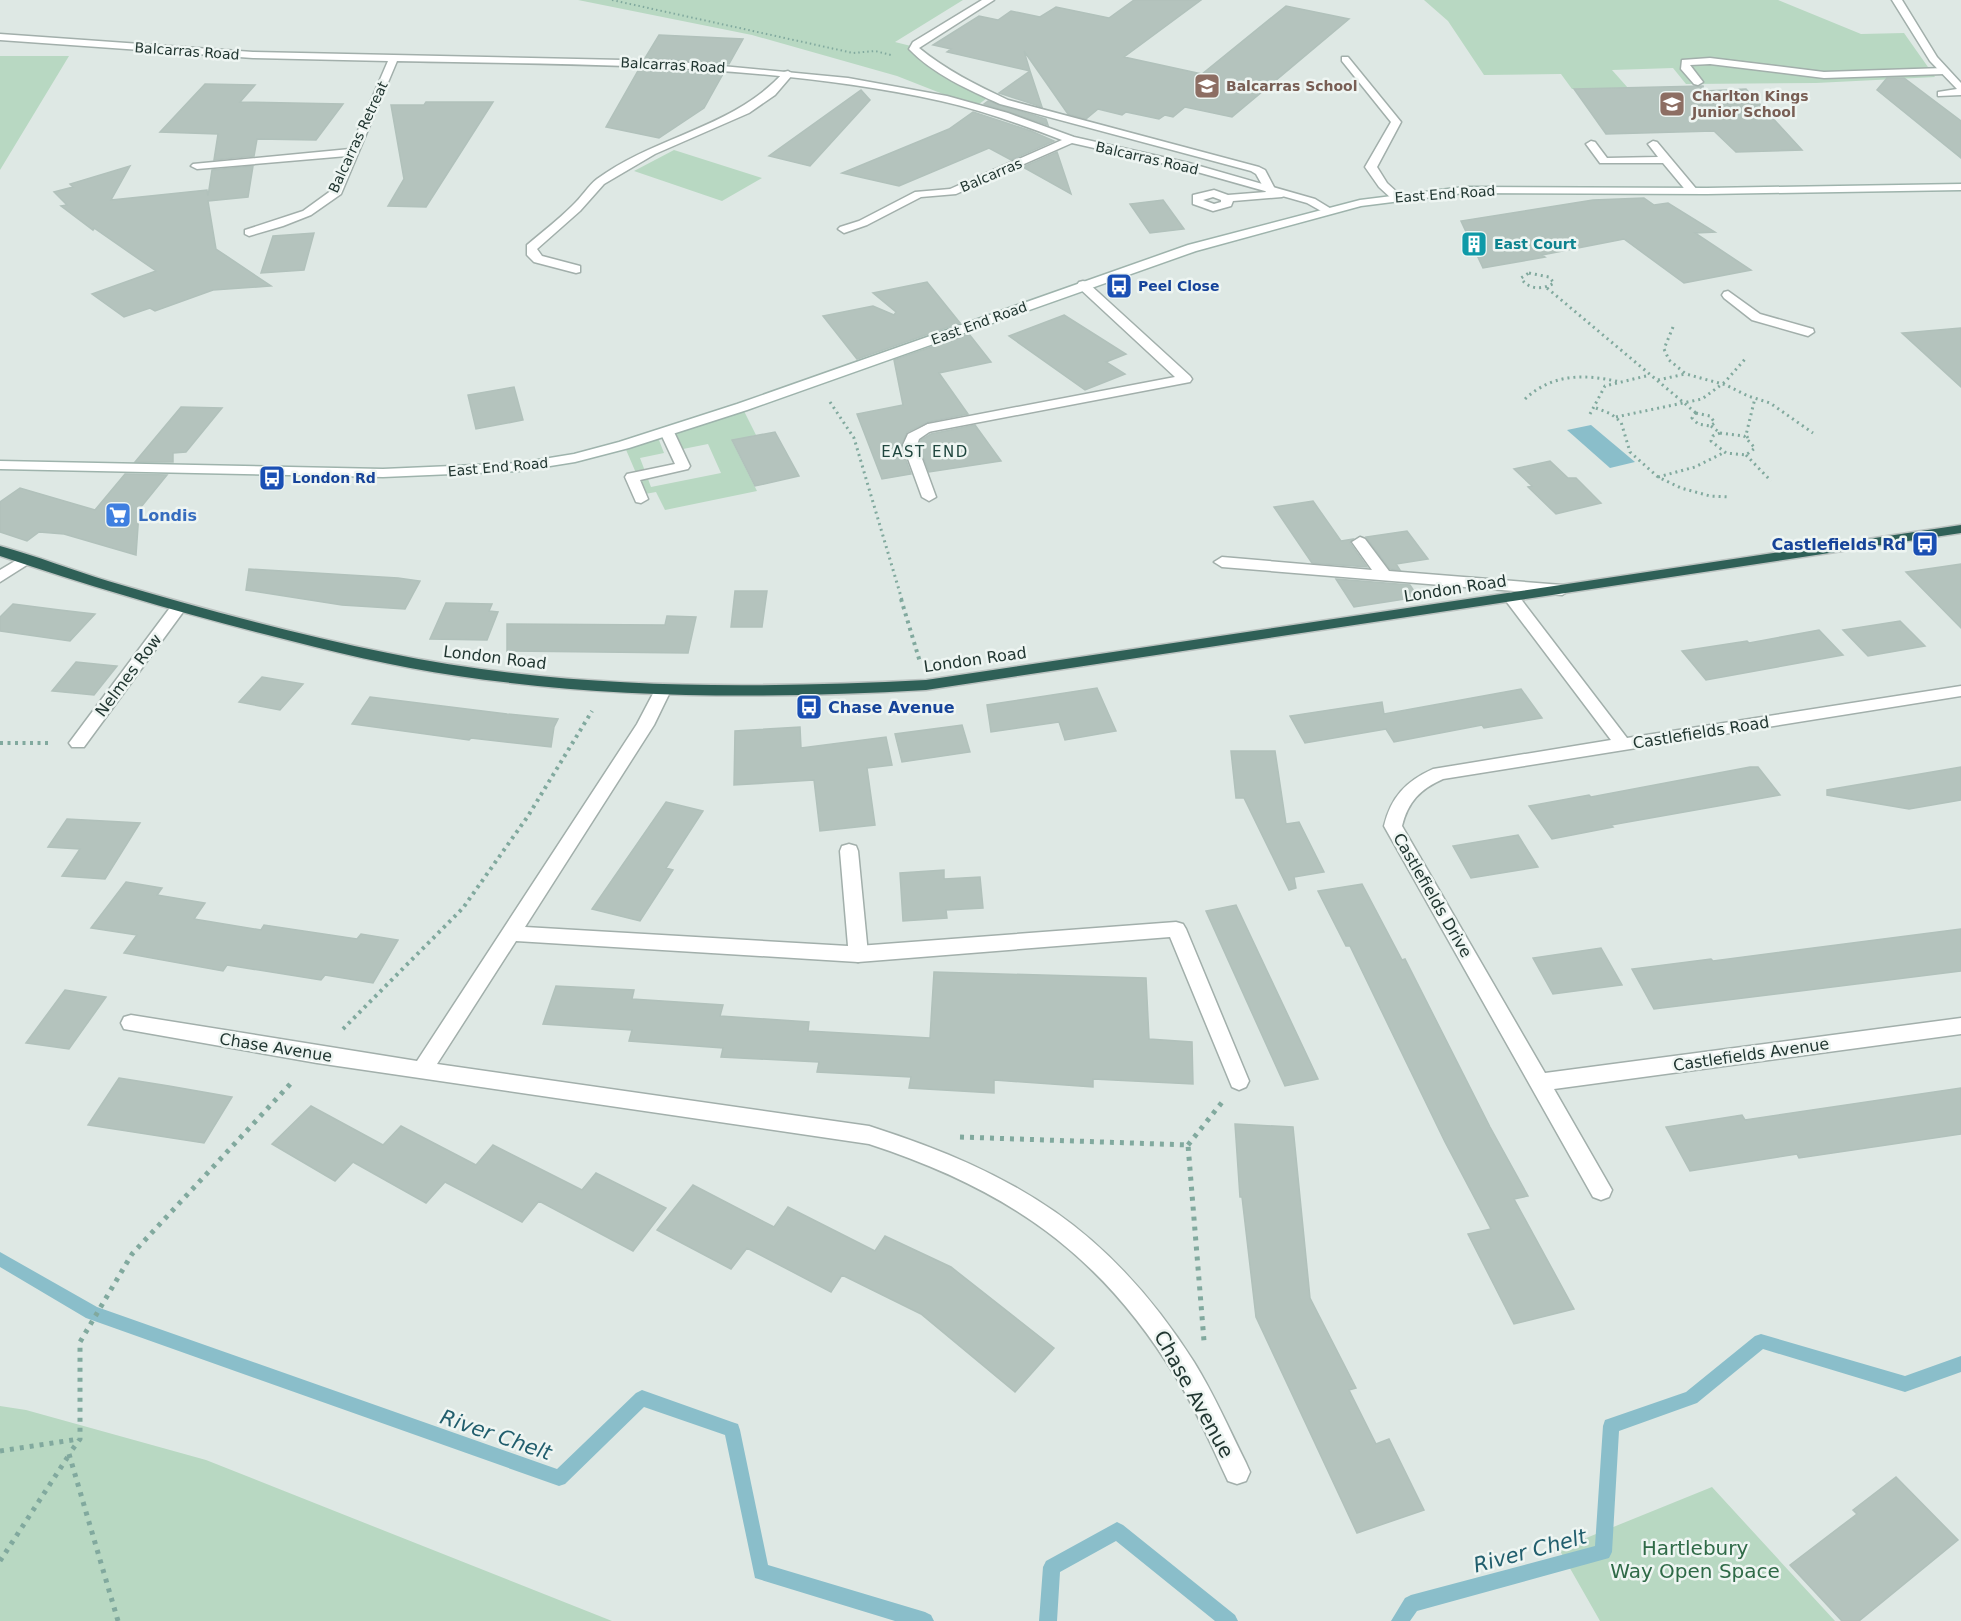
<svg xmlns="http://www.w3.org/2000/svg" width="1961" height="1621" font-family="'DejaVu Sans',sans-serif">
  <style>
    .green { fill: #b8d8c2 }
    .water { fill: #8abeca }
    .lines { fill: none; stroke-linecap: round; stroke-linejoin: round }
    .stream { fill: #8abeca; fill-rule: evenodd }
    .building { fill: #b4c3bd; stroke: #b1c1bb; stroke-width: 1.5 }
    .lane-casing { stroke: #a2afab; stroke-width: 3 }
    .street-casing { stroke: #a2afab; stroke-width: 3 }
    .secondary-casing { stroke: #9eb3ac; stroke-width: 3 }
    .highway-casing { stroke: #bcc3c1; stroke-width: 3 }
    .path-far3 { stroke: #81a99e; stroke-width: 2; stroke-dasharray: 1.5 3; stroke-linecap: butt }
    .path-far2 { stroke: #81a99e; stroke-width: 3; stroke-dasharray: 2 4; stroke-linecap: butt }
    .path-far1 { stroke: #81a99e; stroke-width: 4; stroke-dasharray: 3 4.5; stroke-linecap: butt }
    .path { stroke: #81a99e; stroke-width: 5; stroke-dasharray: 4 6; stroke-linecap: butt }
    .lane { fill: #fff; fill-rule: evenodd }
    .street { fill: #fff; fill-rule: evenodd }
    .secondary { fill: #fff; fill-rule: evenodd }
    .highway { fill: #2f6057; fill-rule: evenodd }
    .labels { text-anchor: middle; stroke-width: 5; stroke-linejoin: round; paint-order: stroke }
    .far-street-label { font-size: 14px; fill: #213631; stroke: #eef5f2 }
    .far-education-label { font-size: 14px; font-weight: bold; fill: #785e54; stroke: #eef5f2; text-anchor: start }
    .far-culture-label { font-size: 14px; font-weight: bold; fill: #0d838f; stroke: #eef5f2; text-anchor: start }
    .far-transit-label { font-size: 14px; font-weight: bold; fill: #164399; stroke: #eef5f2; text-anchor: start }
    .far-neighbourhood-label { font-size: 15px; letter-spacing: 1.5px; fill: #1f463e; stroke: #eef5f2 }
    .shop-label { font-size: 16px; font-weight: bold; fill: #366cbe; stroke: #eef5f2; text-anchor: start }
    .transit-label { font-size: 16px; font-weight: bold; fill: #164399; stroke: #eef5f2; text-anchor: end }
    .street-label { font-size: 16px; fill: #213631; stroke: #eef5f2 }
    .near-street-label { font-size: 20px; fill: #213631; stroke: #eef5f2 }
    .near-park-label { font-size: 20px; fill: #2f6a47; stroke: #eef5f2 }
    .near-water-label { font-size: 21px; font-style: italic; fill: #215e6d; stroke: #eef5f2 }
  </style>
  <rect width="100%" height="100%" fill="#dee8e4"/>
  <path class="green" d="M578,0H963L895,42L915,47L914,49L990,96L979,104L948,96L897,76L752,35Z
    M1424,0H1778L1861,34L1904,33L1935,77L1816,83L1686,84L1673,68L1612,70L1628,88L1572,89L1561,74L1484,75L1448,21Z
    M0,56H69L0,170Z
    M674,150L762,178L722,201L634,171Z
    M742,407L756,435L732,441L757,491L665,510L656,492L645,494L624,445L657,435L664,453L640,458L651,487L721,473L708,444L683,449L674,429Z
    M0,1406L26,1410L206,1460L612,1621H0Z
    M1712,1487L1835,1621H1600L1559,1549Z"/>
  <path class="water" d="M1591,425L1635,462L1610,468L1567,430Z"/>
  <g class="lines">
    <path class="stream" d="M0,1252L97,1307L557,1469L636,1393L642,1390L732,1422L738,1424L740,1430L768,1565L925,1612L931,1615L934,1621H895L755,1578L725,1435L644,1407L565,1484L559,1486L86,1318L0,1267Z
      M1761,1334L1905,1376L1961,1356V1372L1905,1392L1763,1349L1697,1403L1619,1431L1612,1552L1609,1558L1417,1611L1410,1621H1391L1405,1598L1411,1595L1595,1546L1603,1426L1605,1420L1686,1392L1755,1336Z
      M1117,1522L1123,1525L1235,1615L1238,1621H1215L1116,1541L1060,1572L1057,1621H1039L1043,1567L1046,1561Z"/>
  </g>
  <path class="building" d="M1134,0H1201L1124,57L1202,74L1286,6L1349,19L1232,117L1185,107L1173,117L1165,115L1159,119L1126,112L1122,115L1098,109L1086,119L1068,114L1024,51L1030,71L947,52L951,49L933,45L979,16L998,20L1011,11L1040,17L1056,7L1109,18Z
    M659,35L743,39L729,64L645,58Z
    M639,69L670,70L723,74L704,108L659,138L606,127Z
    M1030,71L1042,107L999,93Z
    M1887,78H1904L1961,121V158L1877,90Z
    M205,84L255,85L240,102L343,104L316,140L257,139L254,156L214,160L218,134L160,132Z
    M1703,86L1704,91L1746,89L1802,150L1736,152L1714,131L1606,134L1574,89Z
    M861,90L870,100L810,166L769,156Z
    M988,101L1046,119L1048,125L984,104Z
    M426,102H493L426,207L388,206L404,179L391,105H424Z
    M973,112L1031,131L1054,141L1011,160L989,148L899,186L842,173L949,129Z
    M1057,152L1071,194L1023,167Z
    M130,166L111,200L207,190L208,196L212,170L253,166L248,197L208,201L216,249L271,286L213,290L155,311L150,308L124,317L92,294L156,271L94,228L93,230L61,206L67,205L54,192L73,187L70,184Z
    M1644,198L1654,205L1668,203L1715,232L1695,233L1751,270L1684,283L1624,239L1542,255L1545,257L1483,268L1461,221L1593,200Z
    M1163,200L1184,229L1150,233L1130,204Z
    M314,233L304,270L261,273L273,236Z
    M927,282L960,323L857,359L823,316L873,306L894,315L896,312L873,293Z
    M1064,315L1126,354L1106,362L1125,374L1085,390L1009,336Z
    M1961,328V387L1902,333Z
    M969,334L991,362L939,373L968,414L928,422L907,432L901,446L911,474L882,479L857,414L903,405L894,360Z
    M514,387L523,420L476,429L468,395Z
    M181,407L222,408L186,452L173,453V462H135Z
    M975,425L1001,461L929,472L919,445L921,440L931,434Z
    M775,432L799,476L755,486L732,440Z
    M1550,461L1568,478H1576L1601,503L1556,514L1528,487L1532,486L1514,469Z
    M125,474L167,475L137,512H139L136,555L64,534L39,532L27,541L0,532V502L20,488L95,510Z
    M1313,501L1341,541L1353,539L1350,543L1367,567L1312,563L1274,507Z
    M1407,531L1428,559L1396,564L1400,570L1390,569L1366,537Z
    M1961,564V628L1906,572Z
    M249,569L398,578L420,581L405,609L342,605L246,590Z
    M1336,579L1410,585L1418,597L1354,607Z
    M735,591H767L762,627H731Z
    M446,603L492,604L489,611L498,612L487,640L430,639Z
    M13,604L60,610L95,614L70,641L0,631V617Z
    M667,616L696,617L688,653L507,651V624L665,625Z
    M1900,621L1925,646L1868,656L1843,630Z
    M1819,630L1843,655L1706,680L1682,651L1747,641L1749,643Z
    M76,662L117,666L94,695L52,691Z
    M262,677L303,684L280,710L239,702Z
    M1097,688L1116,731L1065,740L1059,722L991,732L987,705Z
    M1521,689L1542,718L1484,728L1482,725L1394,742L1386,729L1305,743L1290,716L1382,702L1384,714Z
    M370,697L507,714L558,719L554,727L551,747L471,738L469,740L352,724Z
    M962,725L970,752L902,762L895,734Z
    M800,727L801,748L886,737L892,765L867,768L875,825L820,831L814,780L734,785L735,731Z
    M1231,751H1275L1286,824L1299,822L1324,872L1294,877L1296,888L1289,890L1244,798H1236Z
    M1750,767H1758L1780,795L1611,825L1613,827L1552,839L1529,806L1589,795L1591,797Z
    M1961,767V800L1909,809L1827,795V790Z
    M666,802L703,811L666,868L673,870L640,921L592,909Z
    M67,819L140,823L105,879L62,876L80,849L48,847Z
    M1518,835L1538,867L1471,878L1453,846Z
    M944,870V879L980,877L983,908L946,910L947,918L903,921L900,873Z
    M126,882L162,888L157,895L205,903L194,919L261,930L264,925L357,939L361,934L398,940L373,983L325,975L321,980L227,965L223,971L124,953L137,935L91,928Z
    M1362,884L1402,960L1405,959L1490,1127L1528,1196L1514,1199L1574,1309L1514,1324L1468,1234L1491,1229L1445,1142L1350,946H1346L1318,891Z
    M1236,905L1318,1079L1285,1086L1206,911Z
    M1961,929V971L1654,1009L1632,969L1711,959L1713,961Z
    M1601,948L1622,985L1553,994L1533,958Z
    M934,972L1146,978L1149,1039L1192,1042L1193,1084L1093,1079V1087L994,1080V1093L909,1088L911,1077L817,1072L819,1062L721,1057L723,1048L629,1041L632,1030L543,1024L556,986L634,990L632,999L723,1005L720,1016L809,1022L808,1031L930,1038Z
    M65,990L106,997L69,1049L26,1043Z
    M119,1078L169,1086L232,1097L204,1143L88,1125Z
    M1961,1088V1134L1799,1158L1797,1154L1690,1171L1666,1127L1742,1115L1745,1120Z
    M311,1106L383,1145L401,1126L476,1165L493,1145L582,1190L596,1173L666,1208L633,1251L539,1201L522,1222L445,1182L426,1203L353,1162L335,1181L272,1144Z
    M1235,1124L1293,1127L1310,1298L1356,1388L1349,1390L1376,1444L1389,1439L1424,1510L1357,1533L1256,1317L1242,1197H1240Z
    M693,1185L774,1227L788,1207L875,1251L885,1236L951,1267L1054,1348L1015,1392L921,1314L842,1275L831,1292L747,1248L731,1269L657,1230Z
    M1896,1477L1958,1540L1859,1621H1842L1790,1565L1857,1514L1853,1510Z"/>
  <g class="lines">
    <defs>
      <path id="lane" d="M982,0H994L919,48C946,70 976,85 1008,100L1259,167L1265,170L1275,189L1273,191H1282L1288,194L1282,197L1233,201L1231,206L1213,211L1193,204V195L1214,190L1228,195L1266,192L1256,174L1251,171L1000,104C969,90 933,74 909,49L913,42ZM1213,197L1221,200V202L1214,204L1203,200Z
        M1342,57H1348L1401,122L1377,167L1387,183L1400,195V199H1392L1379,187L1365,167L1391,122L1342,61Z
        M1710,58L1824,72L1944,68L1949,71L1944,74L1824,78L1710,64L1690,65L1703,82L1698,85L1694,84L1681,69L1682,60Z
        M788,71L793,74L775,95L749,113L655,154L604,184L580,211L537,249L542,256L580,266V272L576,273L534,262L527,255V245C542,232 558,220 572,206C581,198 588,186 597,179C657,135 734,128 784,72Z
        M1591,141L1595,142L1607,158L1658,157L1648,144L1653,141L1657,142L1698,191L1696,193H1688L1663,163H1600L1586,144Z
        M1728,291L1760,314L1813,329L1814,332L1808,336L1752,320L1724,298L1722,295L1724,292Z
        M928,424L935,428L919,439L917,445L936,497L929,501L922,497L903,445L908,434Z
        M667,428L674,432L690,466L688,469L640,480L648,499L641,503L636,502L625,477L627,474L675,464L660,432Z
        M1360,537L1365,539L1389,571L1562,585L1570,590L1562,595L1222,567L1214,562L1222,557L1372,570L1352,542Z
        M1176,922L1183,924L1186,929L1249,1081L1246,1087L1239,1090L1232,1087L1170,937L858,962L851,959L848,954L851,949L858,946Z"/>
      <path id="street" d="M1892,0H1902L1937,57L1961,83V95L1938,96V92L1957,89L1930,61Z
        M0,34L253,52L669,61L848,78L947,96L1008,113L1074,137L1189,163L1315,199L1333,210L1331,212H1323L1307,203L1183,168L1072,143L956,194L921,197L867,225L844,233L838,229L840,227L859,221L915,192L950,189L1062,140C1022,125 982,110 941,101C763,62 578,65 397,61L341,194L311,215L283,226L249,236L245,234V230L303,211L332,190L347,156L197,169L191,166L193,164L350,149L388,61L253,58L0,40Z
        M1083,281L1087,282L1190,376L1192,379L1190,382L928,432L923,431L921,428L928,424L1175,377L1079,288L1077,285L1079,282Z
        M25,555L30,557L33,560L30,563L0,582V570Z
        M1511,592L1517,594L1627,738L1961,686V696L1443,779C1420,789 1408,802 1402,826L1545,1073L1961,1018V1034L1554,1089L1612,1190L1609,1197L1601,1200L1593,1197L1384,826C1391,797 1406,781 1433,769L1611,740L1503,597Z
        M178,603L186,608L84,747H72L69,743L72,739L172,605Z
        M663,685L669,686L671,690L654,725L525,927L848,946L840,851L842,846L849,844L856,846L858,851L868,954L865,959L858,962L516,941L437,1064L869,1126C1016,1173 1109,1229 1194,1362C1214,1394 1229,1429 1246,1463L1250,1472L1246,1481L1237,1484L1228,1481C1212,1447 1197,1411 1177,1379C1101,1253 1007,1189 869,1144L317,1063L124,1029L121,1023L124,1017L131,1015L417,1061L637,724L657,686Z"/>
      <path id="secondary" d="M1961,184V190L1707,194L1464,193L1361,206L1196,251L747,410L629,448L575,462L519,471L383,477L0,469V461L383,469L519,463L574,454L619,442L737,404L1188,245L1360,200L1464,187L1707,188Z"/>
      <path id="highway" d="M1961,525V533L926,690C769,699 613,699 458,676C394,667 331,651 268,635C178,612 88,586 0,556V546C37,556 72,570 108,581C200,608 294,634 388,653C565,690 747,689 926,680Z"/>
    </defs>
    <use href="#lane" class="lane-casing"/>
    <use href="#street" class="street-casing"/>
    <use href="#secondary" class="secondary-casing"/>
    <use href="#highway" class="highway-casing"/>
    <path class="path-far3" d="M612,0L853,53L875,51L891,55"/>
    <path class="path-far2" d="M1529,273L1549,277L1554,283C1543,290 1528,290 1521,278Z
      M1547,288L1696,413
      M1673,327L1664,349L1669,360L1686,374L1726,385L1748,396L1770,403L1813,433
      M1658,380L1685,374
      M1525,399C1553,373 1585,374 1620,382
      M830,402L854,438L902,600
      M1596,408L1611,414L1621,422L1630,452L1658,477L1681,488L1710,496L1729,497
      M1696,413L1710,416L1715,423L1710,426L1698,424L1692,418Z
      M1590,414L1605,386L1650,375
      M1616,417L1702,399L1725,382L1746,358
      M1711,426L1720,433
      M1720,433L1744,436L1755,448L1746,455L1726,453L1711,441L1713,436Z
      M1748,438L1746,435L1755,398
      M1746,455L1771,481
      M1658,477L1695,467L1723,453"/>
    <path class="path-far1" d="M901,599L920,662
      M0,743H50
      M343,1029L463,908L528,816L592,711"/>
    <path class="path" d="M960,1137L1188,1145L1204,1341
      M1188,1145L1223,1101
      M0,1451L79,1439
      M0,1561L69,1455
      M118,1621L69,1454L80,1439V1342L132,1254L294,1080"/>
    <use href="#lane" class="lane"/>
    <use href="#street" class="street"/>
    <use href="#secondary" class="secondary"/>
    <use href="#highway" class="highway"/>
  </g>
  <defs>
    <symbol id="school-square" viewBox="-11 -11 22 22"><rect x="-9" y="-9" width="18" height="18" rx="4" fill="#8d6e63" stroke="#eef5f2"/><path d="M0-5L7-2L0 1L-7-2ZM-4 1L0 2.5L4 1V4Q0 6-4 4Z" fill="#fff"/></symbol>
    <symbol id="building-square" viewBox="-11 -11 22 22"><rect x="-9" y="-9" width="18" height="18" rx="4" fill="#0f9aa8" stroke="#eef5f2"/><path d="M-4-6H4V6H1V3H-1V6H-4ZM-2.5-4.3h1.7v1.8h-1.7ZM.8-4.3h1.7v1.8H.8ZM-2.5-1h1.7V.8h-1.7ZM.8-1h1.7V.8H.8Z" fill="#fff"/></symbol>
    <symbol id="bus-square" viewBox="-11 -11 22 22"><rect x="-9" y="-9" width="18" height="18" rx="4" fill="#1a4fb4" stroke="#eef5f2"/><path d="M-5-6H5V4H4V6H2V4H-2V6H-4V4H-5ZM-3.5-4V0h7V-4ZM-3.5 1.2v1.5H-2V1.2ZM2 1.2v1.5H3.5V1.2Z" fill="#fff"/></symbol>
    <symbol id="supermarket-square" viewBox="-11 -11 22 22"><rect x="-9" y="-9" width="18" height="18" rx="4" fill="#3f7fe0" stroke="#eef5f2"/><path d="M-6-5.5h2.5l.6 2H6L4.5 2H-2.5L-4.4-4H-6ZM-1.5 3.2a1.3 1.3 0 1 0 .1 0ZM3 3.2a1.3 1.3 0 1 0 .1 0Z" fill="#fff"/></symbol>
  </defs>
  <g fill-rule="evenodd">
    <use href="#school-square" x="1192" y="71" width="30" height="30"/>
    <use href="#school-square" x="1657" y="89" width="30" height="30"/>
    <use href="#building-square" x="1459" y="229" width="30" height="30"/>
    <use href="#bus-square" x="1104" y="271" width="30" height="30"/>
    <use href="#bus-square" x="257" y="463" width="30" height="30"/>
    <use href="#supermarket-square" x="103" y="500" width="30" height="30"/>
    <use href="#bus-square" x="1910" y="529" width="30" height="30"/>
    <use href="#bus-square" x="794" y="692" width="30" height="30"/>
  </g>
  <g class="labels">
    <g class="far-street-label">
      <text transform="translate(187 51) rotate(4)" y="5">Balcarras Road</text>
      <text transform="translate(673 65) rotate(3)" y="5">Balcarras Road</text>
      <text transform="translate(358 137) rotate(-65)" y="5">Balcarras Retreat</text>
      <text transform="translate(1147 158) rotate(13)" y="5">Balcarras Road</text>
      <text transform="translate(991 175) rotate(-23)" y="5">Balcarras</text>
      <text transform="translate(1445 194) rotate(-4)" y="5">East End Road</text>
      <text transform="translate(979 323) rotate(-20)" y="5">East End Road</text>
      <text transform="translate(498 467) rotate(-5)" y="5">East End Road</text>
    </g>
    <g class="far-education-label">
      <text x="1226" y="91">Balcarras School</text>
      <text x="1692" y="101">Charlton Kings<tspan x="1692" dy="16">Junior School</tspan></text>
    </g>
    <g class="far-culture-label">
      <text x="1494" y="249">East Court</text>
    </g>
    <g class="far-transit-label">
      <text x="1138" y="291">Peel Close</text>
      <text x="292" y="483">London Rd</text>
    </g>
    <g class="far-neighbourhood-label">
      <text x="925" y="457">EAST END</text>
    </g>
    <g class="shop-label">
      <text x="138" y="521">Londis</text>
    </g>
    <g class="transit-label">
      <text x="1906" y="550">Castlefields Rd</text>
      <text x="828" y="713" text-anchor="start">Chase Avenue</text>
    </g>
    <g class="street-label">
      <text transform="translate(1455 588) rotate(-9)" y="6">London Road</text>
      <text transform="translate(495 657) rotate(7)" y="6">London Road</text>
      <text transform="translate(975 659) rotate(-8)" y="6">London Road</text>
      <text transform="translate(128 675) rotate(-53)" y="6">Nelmes Row</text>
      <text transform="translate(1701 732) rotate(-9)" y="6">Castlefields Road</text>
      <text transform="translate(1433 895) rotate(60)" y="6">Castlefields Drive</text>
      <text transform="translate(276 1047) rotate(9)" y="6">Chase Avenue</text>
      <text transform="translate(1751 1054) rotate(-8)" y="6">Castlefields Avenue</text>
    </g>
    <g class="near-street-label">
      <text transform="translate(1194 1394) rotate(61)" y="7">Chase Avenue</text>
    </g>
    <g class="near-park-label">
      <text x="1695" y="1555">Hartlebury<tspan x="1695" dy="23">Way Open Space</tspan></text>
    </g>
    <g class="near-water-label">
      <text transform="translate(496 1435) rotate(19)" y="7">River Chelt</text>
      <text transform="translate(1530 1551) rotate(-15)" y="7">River Chelt</text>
    </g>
  </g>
</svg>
